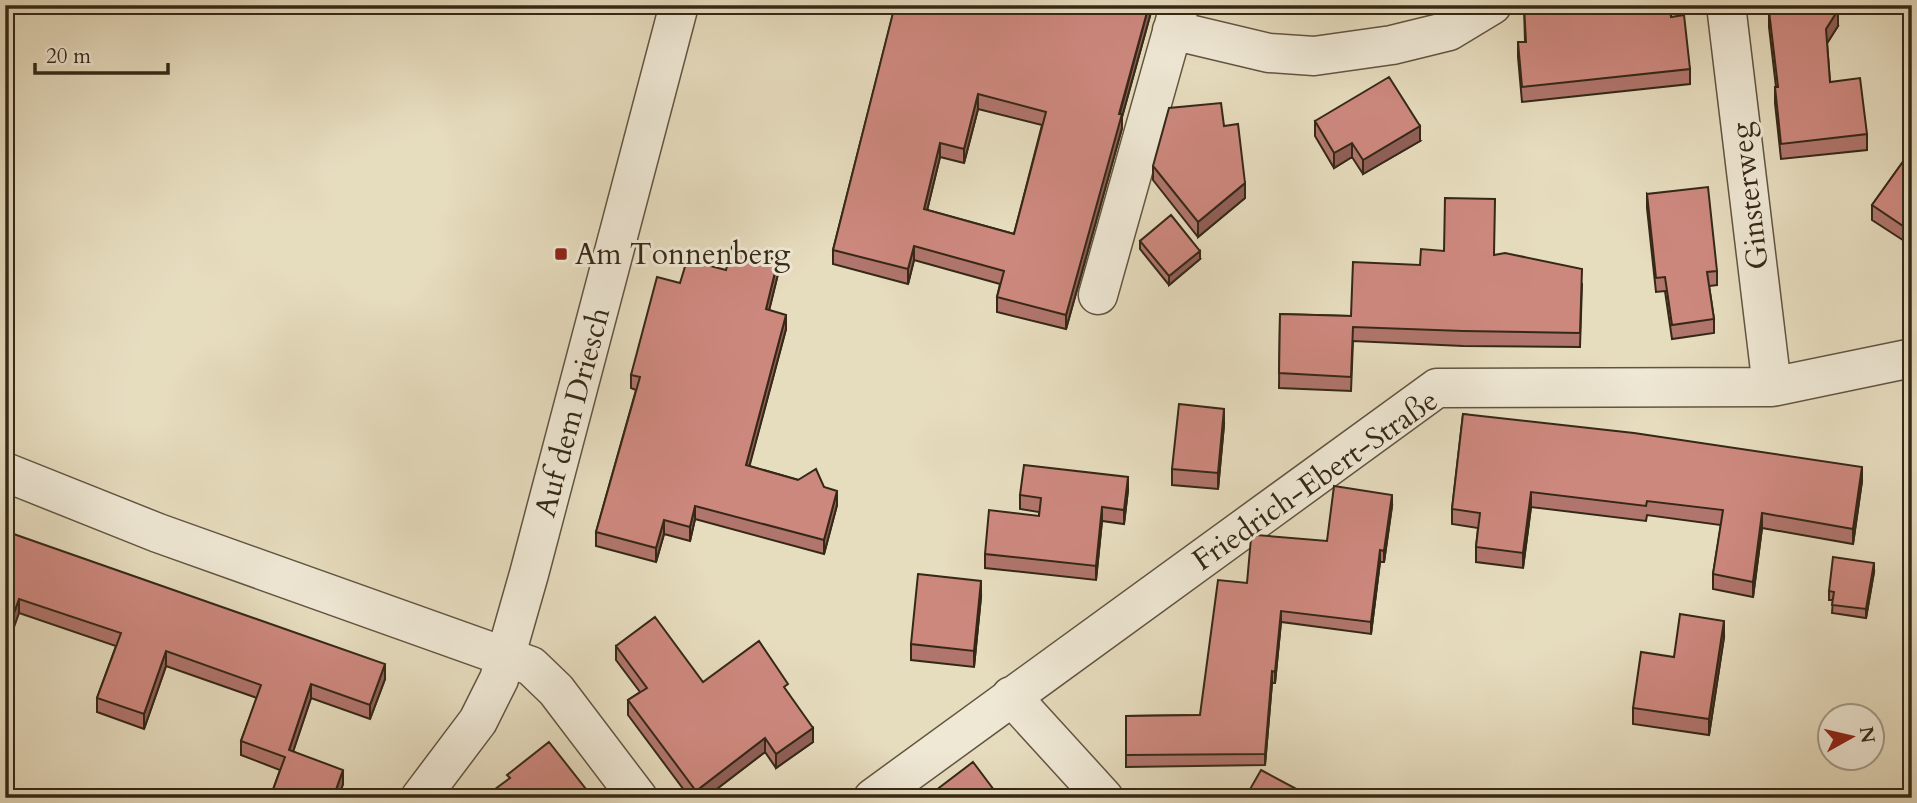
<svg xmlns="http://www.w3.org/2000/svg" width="1917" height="803" font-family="Cardo,serif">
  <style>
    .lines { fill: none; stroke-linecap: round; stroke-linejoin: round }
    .minor-casing { stroke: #615541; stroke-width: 41 }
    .minor { stroke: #efe8d5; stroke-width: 38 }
    .wall { fill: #b0756c; stroke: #352817; stroke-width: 2; fill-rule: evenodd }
    .shaded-wall { fill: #905f58; stroke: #352817; stroke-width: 2 }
    .building { fill: #cd887e; stroke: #352817; stroke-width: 2; fill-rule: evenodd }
    .poi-dot { fill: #8f2418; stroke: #efe8d5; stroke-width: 2.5 }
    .labels { text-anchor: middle; stroke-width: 6; stroke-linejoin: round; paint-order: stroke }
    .street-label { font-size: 30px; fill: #352817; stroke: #efe8d5 }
    .poi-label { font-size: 30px; fill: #352817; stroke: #efe8d5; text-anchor: start }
  </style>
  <rect width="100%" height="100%" fill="#e6dcbe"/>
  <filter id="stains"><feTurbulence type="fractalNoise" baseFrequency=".00286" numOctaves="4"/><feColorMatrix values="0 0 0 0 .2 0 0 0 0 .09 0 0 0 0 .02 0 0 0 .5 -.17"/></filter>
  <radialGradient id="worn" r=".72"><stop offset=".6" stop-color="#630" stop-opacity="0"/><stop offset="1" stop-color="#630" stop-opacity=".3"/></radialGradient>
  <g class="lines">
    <defs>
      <path id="minor" d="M1726,5L1772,387
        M1172,30L1269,53L1314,56L1392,45L1449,31L1492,5
        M1098,295L1179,7
        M5,472L158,533L531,666L556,690L638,798
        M1011,696L1104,798
        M420,798L478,721L499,679L529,574L679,5
        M873,798L1437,388L1772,387L1912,358"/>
    </defs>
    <use href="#minor" class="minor-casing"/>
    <use href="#minor" class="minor"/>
  </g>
  <path class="wall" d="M894,5H1153L1122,117V128L1066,329L997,312V297L1000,284L914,260L908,284L833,264V250L895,6ZM978,109L1042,125L1014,234L927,210L940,157L964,163Z
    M1524,5L1671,17L1690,69V84L1522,102L1518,57V42H1525Z
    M1769,11L1838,26L1827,43L1830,82L1867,134V150L1781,159L1775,103V87H1776L1769,27Z
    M1315,121L1420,141L1363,174L1352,157L1334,168L1315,136Z
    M1224,126L1245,198L1198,237L1153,180V166Z
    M1912,149V246L1872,220V205Z
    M1647,194L1717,271V285L1709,286L1714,319V333L1672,339L1665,291L1656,292L1647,208Z
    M1140,241L1200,259L1169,285L1140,249Z
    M1494,255L1582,284L1580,347L1463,346L1353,341L1351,391L1279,388L1280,314L1351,316L1420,265Z
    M726,270L778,274L769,310L786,329L749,466L824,487L837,505L824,554L695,519L690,541L664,534L656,562L596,546V532L636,390L631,388V375L680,283Z
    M1463,414L1862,481L1853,544L1762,528L1753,597L1713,589V574L1721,525L1647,515L1646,521L1531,507L1523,568L1476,562V547L1478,528L1452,524V509Z
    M1224,425L1218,489L1172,485V469Z
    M1128,490L1124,524L1102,521L1096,580L985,568V554L1039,516V512L1020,509V495Z
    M1392,506L1384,562H1380L1371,634L1281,622L1275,683H1272L1265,765L1126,767V716L1200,715L1247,583Z
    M5,531L385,679L370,719L311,698L293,751L343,784L338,798H270L280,770L241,755V741L257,698L166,666L144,729L97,712V698L116,646L19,613Z
    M1874,572L1866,618L1832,613L1833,600H1829V591Z
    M981,597L974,667L911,660V644Z
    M1724,637L1709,735L1633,724V708L1674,657Z
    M616,646L703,682L788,693L813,742L776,768L765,752L705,798H690L628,715V700L640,692L616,660Z"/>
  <path class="shaded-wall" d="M1149,5H1153L1122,117V128L1066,329V315Z
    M1838,10V26L1826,45V29Z
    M978,94V109L964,163V149Z
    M1420,126V141L1363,174V160Z
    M940,143V157L924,223V209Z
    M1352,143V157L1334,168V153Z
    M1245,183V198L1198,237V222Z
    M914,246V260L908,284V269Z
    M1200,251V259L1169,285V276Z
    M778,260V274L766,323V309Z
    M786,315V329L746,479V465Z
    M1224,409V425L1218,489V473Z
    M1862,467V481L1853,544V529Z
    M1128,477V490L1124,524V510Z
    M837,491V505L824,554V540Z
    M1531,492V507L1523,568V553Z
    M1392,495V506L1384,562V551Z
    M695,506V519L690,541V527Z
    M1102,507V521L1096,580V566Z
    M1762,513V528L1753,597V582Z
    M664,520V534L656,562V548Z
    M1380,550V562L1371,634V622Z
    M1874,563V572L1866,618V609Z
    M981,581V597L974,667V651Z
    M19,599V613L5,652V638Z
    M1281,611V622L1275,683V672Z
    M1724,621V637L1709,735V719Z
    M166,651V666L144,729V714Z
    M385,664V679L370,719V705Z
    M1272,671V683L1265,765V754Z
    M311,684V698L289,764V750Z
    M813,728V742L776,768V754Z
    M765,738V752L705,798H696V791Z
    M343,770V784L338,798H333Z"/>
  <path class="building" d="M895,5H1149L1119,114H1122L1066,315L997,297L1004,271L914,246L908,269L833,250ZM978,94L1046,112L1014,234L924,209L940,143L964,149Z
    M1524,5H1670L1671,17L1684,15L1690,69L1522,87L1518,42H1526Z
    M1773,5H1830L1838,10L1826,29L1830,82L1860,78L1867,134L1781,144L1775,87H1778L1769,11Z
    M1389,77L1420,126L1363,160L1352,143L1334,153L1315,121Z
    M1221,103L1224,126L1238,124L1245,183L1198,222L1153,166L1169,108Z
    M1912,149V232L1872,205Z
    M1708,187L1717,271L1707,272L1714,319L1672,325L1665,277L1656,278L1647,194Z
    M1445,198L1495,199L1494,255L1505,253L1582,269L1580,333L1463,331L1353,327L1351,377L1279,373L1280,314L1351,316L1353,262L1420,265L1421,249L1444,251Z
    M1171,215L1200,251L1169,276L1140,241Z
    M732,247L778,260L766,309L786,315L746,465L798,480L816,469L824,487L837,491L824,540L695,506L690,527L664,520L656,548L596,532L640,377L631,375L657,277L680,283L687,260L726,270Z
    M1179,404L1224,409L1218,473L1172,469Z
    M1463,414L1634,433L1862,467L1853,529L1762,513L1753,582L1713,574L1723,510L1647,501L1646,506L1531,492L1523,553L1476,547L1480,513L1452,509Z
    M1024,465L1128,477L1124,510L1102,507L1096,566L985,554L989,510L1039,516L1041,498L1020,495Z
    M1334,486L1392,495L1384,551L1380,550L1371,622L1281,611L1275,672L1272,671L1265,754L1126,755V716L1200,715L1218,580L1247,583L1251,538L1256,535L1327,541Z
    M5,531L385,664L370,705L311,684L289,750L343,770L333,798H270L285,757L241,741L261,685L166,651L144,714L97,698L121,633L19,599L5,638Z
    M1833,557L1874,563L1866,609L1832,605L1834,592L1829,591Z
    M918,574L981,581L974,651L911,644Z
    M1680,614L1724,621L1709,719L1633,708L1641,652L1674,657Z
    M655,617L703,682L759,641L788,684L784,687L813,728L776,754L765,738L696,791L628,700L647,688L616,646Z
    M549,742L593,798H483L510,778L507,775Z
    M973,762L1000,798H927V797Z
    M1261,770L1302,792L1299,798H1245Z"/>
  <rect class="poi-dot" x="554" y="247" width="14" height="14" rx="3.5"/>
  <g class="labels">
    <g class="street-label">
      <text transform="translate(1749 196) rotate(-97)" y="10">Ginsterweg</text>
      <text transform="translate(572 412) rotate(-75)" y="10">Auf dem Driesch</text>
      <text transform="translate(1315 480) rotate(-35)" y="10">Friedrich-Ebert-Straße</text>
    </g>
    <g class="poi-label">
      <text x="575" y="264">Am Tonnenberg</text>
    </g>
  </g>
  <rect width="1917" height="803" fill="none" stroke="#e6dcbe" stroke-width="28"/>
  <rect x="7" y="7" width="1903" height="789" fill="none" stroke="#352817" stroke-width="3.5"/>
  <rect x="14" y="14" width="1889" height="775" fill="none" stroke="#352817" stroke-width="2"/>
  <g transform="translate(1851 737) rotate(82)"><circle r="33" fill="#efe8d5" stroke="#a59b89" stroke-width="2"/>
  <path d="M0-5L12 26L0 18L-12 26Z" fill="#8f2418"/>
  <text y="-10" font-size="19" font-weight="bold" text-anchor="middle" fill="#352817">N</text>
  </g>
  <path d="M35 63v10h133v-10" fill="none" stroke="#352817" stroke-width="3.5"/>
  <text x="46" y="63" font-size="21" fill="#352817" stroke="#efe8d5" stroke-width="5" paint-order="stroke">20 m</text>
  <rect width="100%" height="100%" filter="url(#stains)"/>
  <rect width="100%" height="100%" fill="url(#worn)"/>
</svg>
